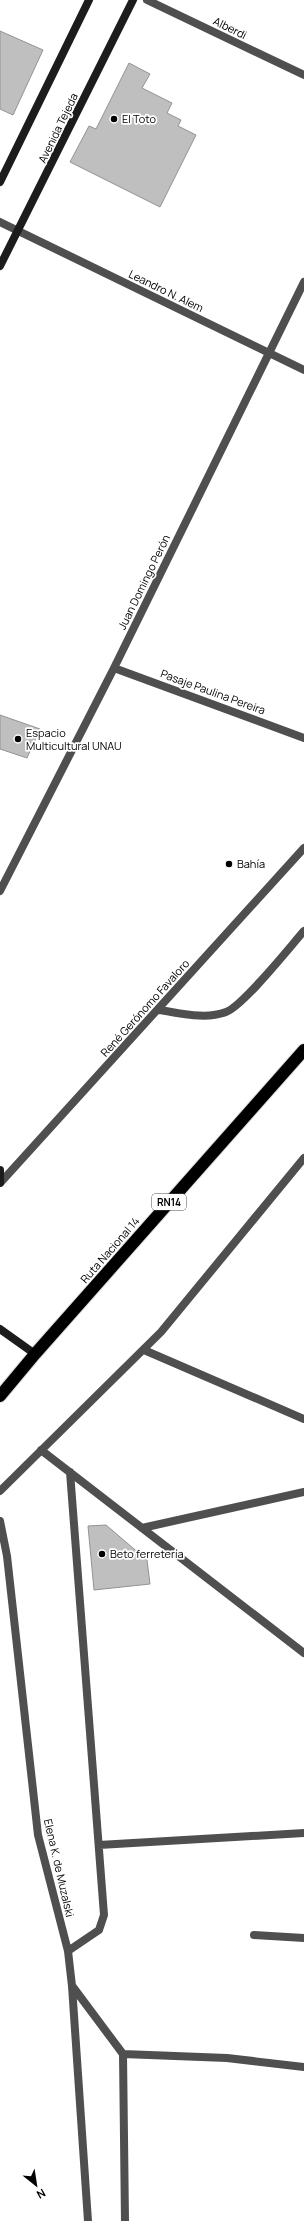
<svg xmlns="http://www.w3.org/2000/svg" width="304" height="2221" font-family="Manrope,sans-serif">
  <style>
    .building { fill: #bfbfbf; stroke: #939393 }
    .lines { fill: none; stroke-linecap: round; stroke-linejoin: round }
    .highway-casing { stroke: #dbdbdb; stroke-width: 14 }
    .street { stroke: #4f4f4f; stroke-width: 8 }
    .secondary { stroke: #1c1c1c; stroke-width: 8 }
    .highway { stroke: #000; stroke-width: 12 }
    .poi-dot { fill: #000; stroke: #fff; stroke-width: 1.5 }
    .labels { text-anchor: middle; stroke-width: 3.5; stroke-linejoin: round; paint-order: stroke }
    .shield { fill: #fff; stroke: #4c4c4c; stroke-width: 1 }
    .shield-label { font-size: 10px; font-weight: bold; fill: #000 }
    .street-label { font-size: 11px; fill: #000; stroke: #fff }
    .poi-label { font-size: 11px; fill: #000; stroke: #fff; text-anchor: start }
  </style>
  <rect width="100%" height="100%" fill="#fff"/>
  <path class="building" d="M0,31L43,50L13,115L0,109Z
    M129,63L150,74L142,88L172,103L167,113L181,120L178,126L196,135L160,207L70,162L89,126L96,129Z
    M0,715L40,729L27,758L0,749Z
    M106,1525L147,1560L150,1584L94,1590L88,1526Z"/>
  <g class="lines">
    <defs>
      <path id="highway" d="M0,1396L35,1354L304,1050"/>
    </defs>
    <use href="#highway" class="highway-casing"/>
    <path class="street" d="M147,0L304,75
      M0,222L304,370
      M114,668L304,738
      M0,891L114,668L304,282
      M159,1010C180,1013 205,1020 226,1012C243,1006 289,948 304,931
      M1,1182L304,848
      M144,1350L304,1419
      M41,1450L304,1653
      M0,1491L161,1332L304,1158
      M0,1521L7,1556L38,1835L68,1951L72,1986L88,2221
      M142,1528L304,1492
      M99,1845L304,1833
      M254,1935L304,1938
      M68,1951L99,1930L104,1915L70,1472
      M73,1987L123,2054L227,2058L304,2067
      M123,2054L125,2221"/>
    <path class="secondary" d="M0,182L89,0
      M0,266L133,0
      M0,1170V1183
      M0,1329L35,1354"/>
    <use href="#highway" class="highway"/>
  </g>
  <g class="poi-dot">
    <circle cx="114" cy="119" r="4"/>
    <circle cx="18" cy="739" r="4"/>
    <circle cx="229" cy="864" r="4"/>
    <circle cx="102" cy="1554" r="4"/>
  </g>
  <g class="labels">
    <rect class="shield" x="152" y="1194" width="34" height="16" rx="3"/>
    <g class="shield-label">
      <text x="169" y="1206">RN14</text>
    </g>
    <g class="street-label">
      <text transform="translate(230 28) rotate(26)" y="4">Alberdi</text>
      <text transform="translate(58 128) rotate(-64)" y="4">Avenida Tejeda</text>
      <text transform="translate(166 291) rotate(26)" y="4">Leandro N. Alem</text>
      <text transform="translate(144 582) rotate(-64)" y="4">Juan Domingo Perón</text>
      <text transform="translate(213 692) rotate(20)" y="4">Pasaje Paulina Pereira</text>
      <text transform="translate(145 1008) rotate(-48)" y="4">René Gerónomo Favaloro</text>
      <text transform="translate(110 1250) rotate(-49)" y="4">Ruta Nacional 14</text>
      <text transform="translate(59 1868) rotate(77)" y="4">Elena K. de Muzalski</text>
    </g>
    <g class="poi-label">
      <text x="122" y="123">El Toto</text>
      <text x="26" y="737">Espacio<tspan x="26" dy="13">Multicultural UNAU</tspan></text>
      <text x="237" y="868">Bahía</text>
      <text x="110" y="1558">Beto ferretería</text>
    </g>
  </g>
  <g transform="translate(36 2185) rotate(150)" stroke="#ffffff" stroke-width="3" paint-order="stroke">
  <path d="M0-3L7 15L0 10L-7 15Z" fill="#000000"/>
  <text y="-6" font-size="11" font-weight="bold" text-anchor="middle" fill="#000000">N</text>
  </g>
</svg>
